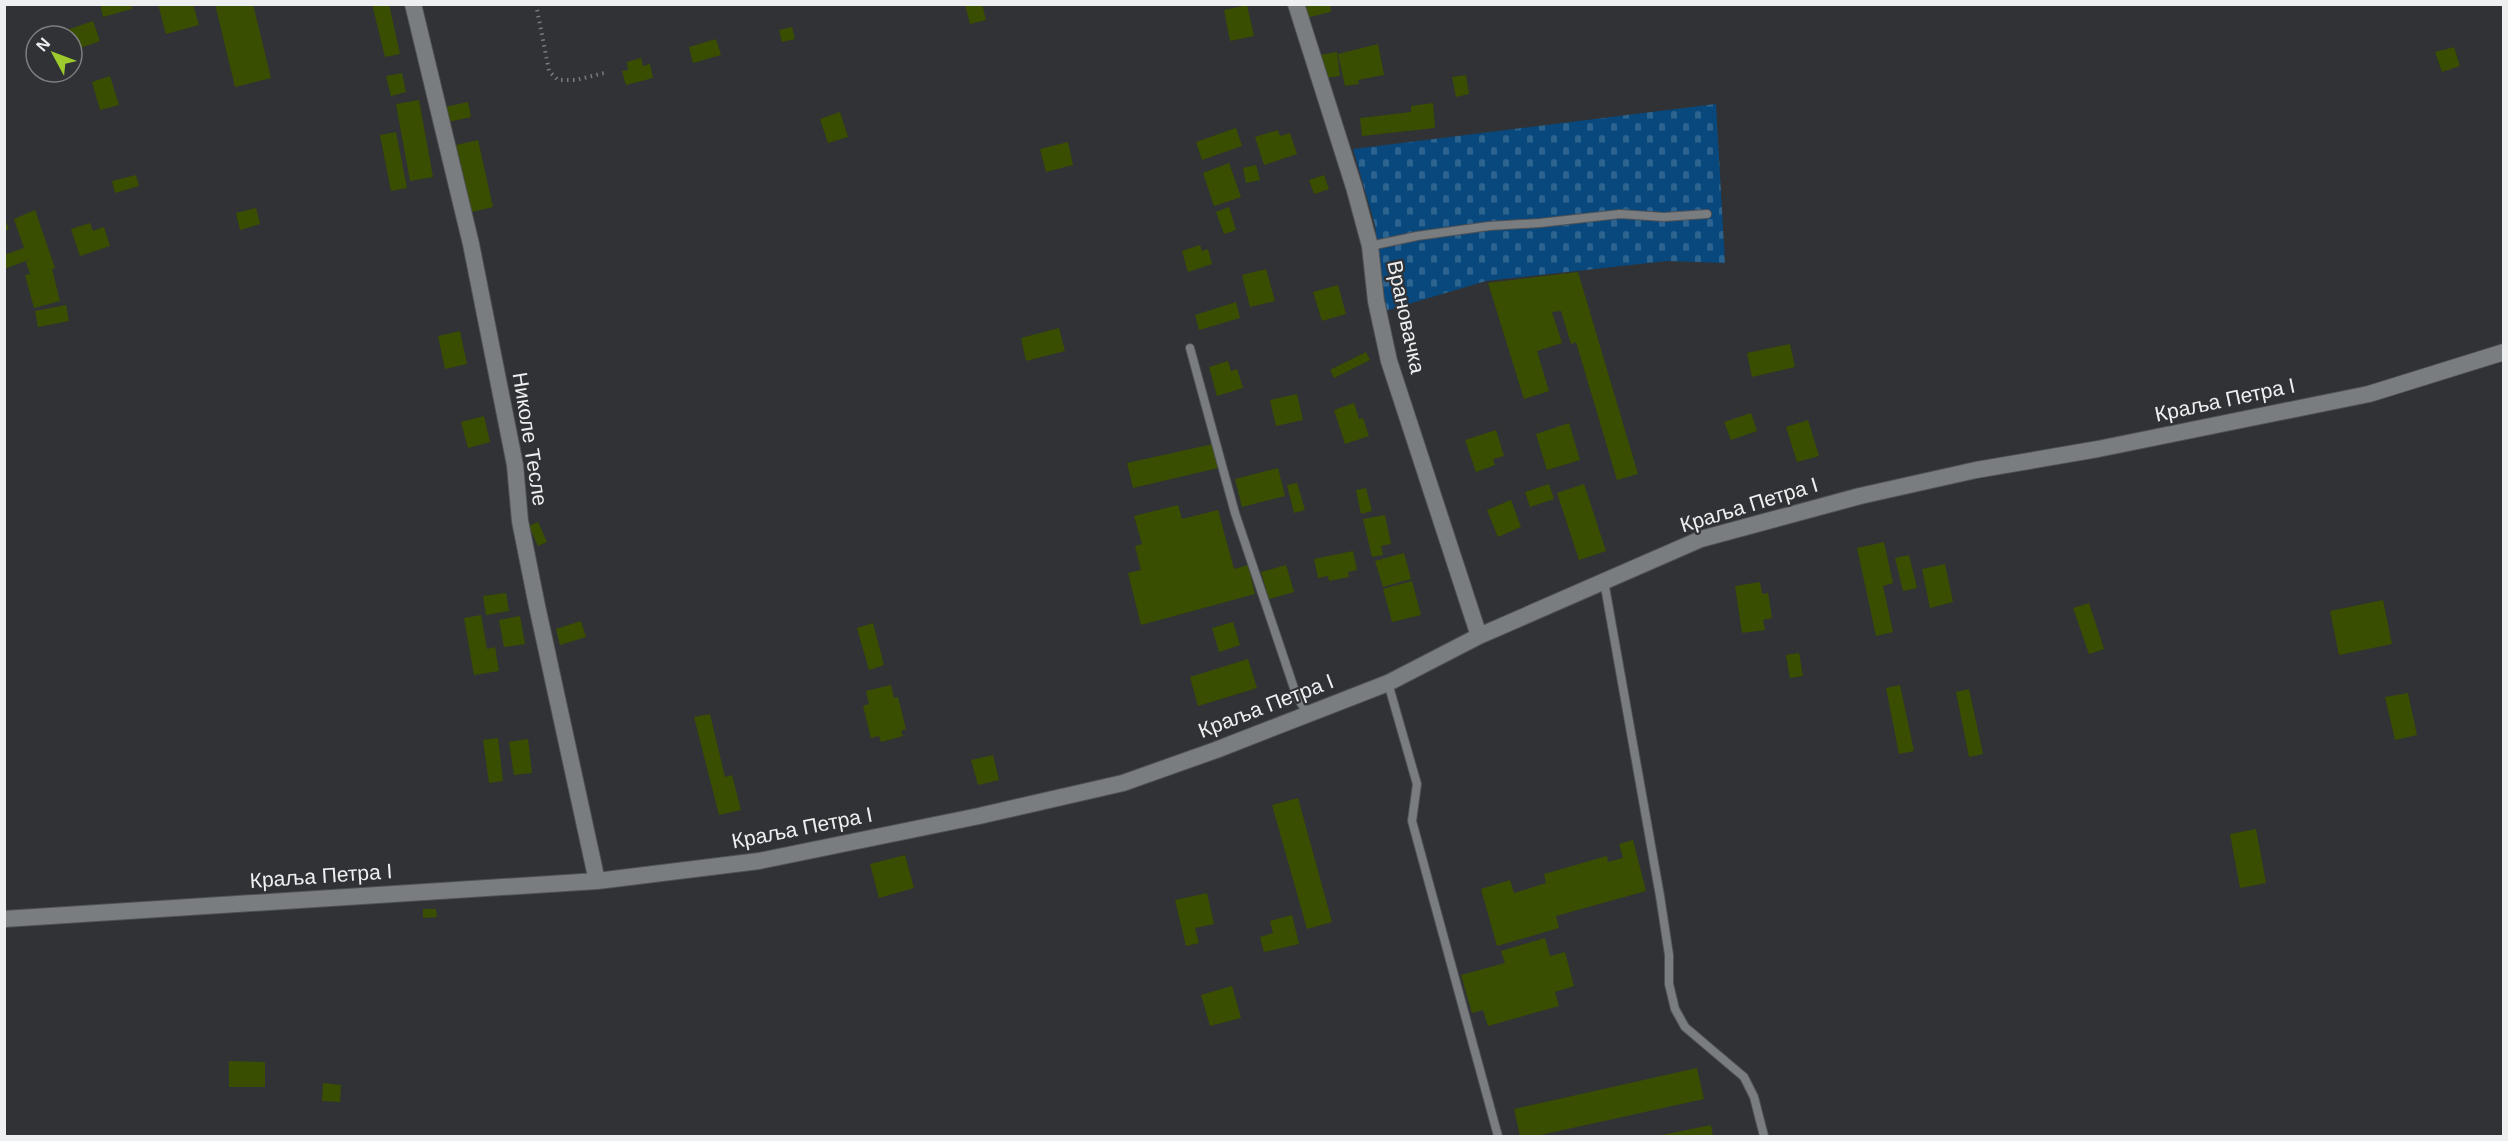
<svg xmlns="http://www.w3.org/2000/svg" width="2508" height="1141" font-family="Helvetica,sans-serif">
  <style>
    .cemetery { fill: url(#cemetery-stones) }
    .building { fill: #3a4e01 }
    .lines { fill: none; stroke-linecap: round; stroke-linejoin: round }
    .service-casing { stroke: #505154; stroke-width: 10 }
    .minor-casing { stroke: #505154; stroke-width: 18 }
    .path { stroke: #787a7c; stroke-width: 4; stroke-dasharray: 1.5 4.5; stroke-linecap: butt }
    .service { stroke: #7a7d80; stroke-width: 8 }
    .minor { stroke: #7a7d80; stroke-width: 16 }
    .labels { text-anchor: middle; stroke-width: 4.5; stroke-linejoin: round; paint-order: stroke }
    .street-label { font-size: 21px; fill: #eeeff1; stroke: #303235 }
  </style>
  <defs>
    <pattern id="cemetery-stones" width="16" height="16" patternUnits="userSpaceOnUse" patternTransform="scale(1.5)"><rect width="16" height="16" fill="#08487c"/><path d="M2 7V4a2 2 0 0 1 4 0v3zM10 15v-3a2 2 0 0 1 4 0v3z" fill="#2c638f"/></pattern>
  </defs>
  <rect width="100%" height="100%" fill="#303235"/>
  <path class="cemetery" d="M1716,104L1725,263L1667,261L1486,281L1385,311L1375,225L1353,149Z"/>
  <path class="building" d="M100,4H131L132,9L103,17Z
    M158,4H193L199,25L166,34Z
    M215,4H253L271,78L235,87Z
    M372,4H389L400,54L385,57Z
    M965,4H982L986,20L970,24Z
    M1302,4H1330L1331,12L1305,18Z
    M1247,5L1254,36L1230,41L1224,10Z
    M93,21L100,41L72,51V36H66L64,31Z
    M792,27L795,39L782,42L779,30Z
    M716,39L721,55L693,63L689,47Z
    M1378,44L1384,75L1358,80L1359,84L1345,86L1338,54Z
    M2454,47L2460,66L2442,72L2435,52Z
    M1337,52L1340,76L1326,78L1320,55Z
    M641,58L643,66L650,64L653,78L626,85L622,71L628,70L627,62Z
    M402,73L406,92L391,96L386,76Z
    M1466,75L1469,94L1456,97L1452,77Z
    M110,76L119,105L100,110L92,82Z
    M419,100L433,177L410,181L396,104Z
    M468,102L471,117L448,122L445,107Z
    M1433,103L1435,128L1362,136L1360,118L1411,112V106Z
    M840,112L848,137L828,143L820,119Z
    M1236,128L1242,146L1202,160L1196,142Z
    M1278,130L1280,136L1290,133L1297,154L1264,165L1255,137Z
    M396,132L407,188L391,191L380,135Z
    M478,140L493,207L472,212L456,145Z
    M1068,142L1073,165L1046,172L1040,149Z
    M1229,163L1241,197L1214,206L1203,173Z
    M1256,165L1260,180L1246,183L1243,168Z
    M136,175L139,186L115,193L112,181Z
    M1324,175L1329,189L1314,194L1309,180Z
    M1229,207L1236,230L1224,234L1216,212Z
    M256,208L260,224L240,230L236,213Z
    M35,210L55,268L52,269L60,301L34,308L25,275L30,274L26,262L29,260L4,269V255L24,248L14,219Z
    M4,217L9,229L4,231Z
    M90,223L93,231L104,227L110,246L80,256L71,229Z
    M1200,245L1202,251L1208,249L1212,264L1188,272L1182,251Z
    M1266,269L1275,301L1250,307L1242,275Z
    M1578,272L1638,474L1617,480L1576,342L1571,344L1561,311L1552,312L1562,343L1537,351L1549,391L1524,399L1488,283Z
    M1338,285L1346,314L1322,321L1313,292Z
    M1236,302L1240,318L1199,330L1195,315Z
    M66,305L69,321L38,327L35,311Z
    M1059,328L1065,351L1026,361L1021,338Z
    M460,331L467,364L445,369L438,336Z
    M1790,344L1795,367L1752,377L1747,353Z
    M1366,352L1370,360L1334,378L1330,370Z
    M1228,361L1231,371L1237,369L1243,388L1217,396L1209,367Z
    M1297,394L1303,420L1276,426L1270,400Z
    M1354,403L1359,419L1363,418L1369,436L1345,444L1334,410Z
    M1751,413L1757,431L1731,440L1724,422Z
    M484,416L490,442L468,448L461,422Z
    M1808,420L1819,456L1797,462L1786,427Z
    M1569,423L1580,460L1547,470L1536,434Z
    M1496,430L1504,456L1493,459L1495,465L1476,472L1465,440Z
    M1213,444L1218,468L1133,488L1127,463Z
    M1278,468L1285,496L1242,507L1235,479Z
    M1297,483L1305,510L1294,513L1287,485Z
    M1549,484L1554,499L1530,507L1525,492Z
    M1584,484L1606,551L1579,560L1557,493Z
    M1366,488L1372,511L1361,514L1356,490Z
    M1511,500L1521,527L1498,537L1487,510Z
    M1178,505L1182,519L1218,510L1234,569L1248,565L1255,594L1141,625L1128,573L1141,570L1135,546L1142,544L1134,516Z
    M1385,515L1391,544L1381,546L1383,555L1372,557L1363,519Z
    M538,522L547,542L538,546L529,526Z
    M1884,542L1893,583L1883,586L1893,632L1876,636L1857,548Z
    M1353,551L1357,570L1348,572L1349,577L1329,581L1328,576L1318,578L1314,559Z
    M1404,553L1411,579L1383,587L1375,561Z
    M1909,555L1917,588L1903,591L1895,558Z
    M1945,564L1953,602L1930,608L1922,569Z
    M1286,565L1294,592L1269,599L1261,572Z
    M1412,581L1421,615L1392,622L1383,589Z
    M1760,582L1762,594L1768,593L1772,618L1763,620L1765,630L1742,633L1735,586Z
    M506,593L509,611L486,615L483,596Z
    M2383,600L2392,644L2339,655L2330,611Z
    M2089,603L2104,649L2089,654L2073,608Z
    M481,615L487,649L495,647L499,671L474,675L464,618Z
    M520,616L525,644L504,647L499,620Z
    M581,621L586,637L560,645L556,629Z
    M1233,622L1240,645L1219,652L1212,628Z
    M873,623L884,665L869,670L857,628Z
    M1799,653L1803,676L1790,678L1786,655Z
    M1248,659L1257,688L1198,706L1190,677Z
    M891,685L894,698L898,697L906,729L901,731L903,736L881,742L879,736L871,738L863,706L869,704L866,691Z
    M1900,685L1914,751L1899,754L1886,688Z
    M1969,689L1983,754L1969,757L1956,692Z
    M2408,693L2417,735L2395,740L2385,697Z
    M710,714L725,777L732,775L741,810L719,815L694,717Z
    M498,738L503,781L489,783L483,740Z
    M528,739L532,773L514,775L509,742Z
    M993,755L999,780L978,785L971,760Z
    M1298,798L1332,922L1307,929L1272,805Z
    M2256,829L2266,883L2240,888L2230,834Z
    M1633,840L1646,891L1556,916L1559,928L1497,946L1481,889L1510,880L1514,893L1546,883L1544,874L1607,856L1608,862L1623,858L1619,844Z
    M905,855L914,888L879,898L870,864Z
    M1207,893L1214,924L1195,928L1199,943L1186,946L1175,900Z
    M423,909H436L437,917L423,918Z
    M1292,915L1299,944L1264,952L1260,937L1273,933L1270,921Z
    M1545,938L1550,956L1565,952L1574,986L1555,992L1559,1006L1488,1026L1483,1010L1472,1013L1461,975L1505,963L1501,951Z
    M1232,986L1241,1018L1210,1026L1201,995Z
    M229,1061L265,1062V1087H229Z
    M1697,1068L1704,1099L1536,1136H1520L1514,1109Z
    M323,1083L341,1085L340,1102L322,1101Z
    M1711,1125L1713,1136H1662V1135Z"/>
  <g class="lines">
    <defs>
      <path id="service" d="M1370,246L1417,236L1489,226L1540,223L1620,214L1664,217L1707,214
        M1190,348L1235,513L1297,697L1308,714
        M1604,581L1660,896L1669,955V984L1675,1009L1685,1027L1744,1077L1754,1097L1764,1136
        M1388,683L1417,784L1412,821L1498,1136"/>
      <path id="minor" d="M413,4L471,244L515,465L520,521L537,606L597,881
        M1296,4L1354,187L1370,246L1376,301L1389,361L1479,636
        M4,919L597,881L759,861L979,816L1123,783L1216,750L1388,683L1479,636L1701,539L1860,496L1976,470L2098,449L2369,394L2504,352"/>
    </defs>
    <use href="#service" class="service-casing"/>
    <use href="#minor" class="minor-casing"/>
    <path class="path" d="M536,4L549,71L558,80H576L604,73"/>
    <use href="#service" class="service"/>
    <use href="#minor" class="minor"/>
  </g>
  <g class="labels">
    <g class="street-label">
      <text transform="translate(1406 317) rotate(78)" y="7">Врановачка</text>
      <text transform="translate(2225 400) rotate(-12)" y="7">Краља Петра I</text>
      <text transform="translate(530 439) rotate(81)" y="7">Николе Тесле</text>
      <text transform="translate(1749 505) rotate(-17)" y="7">Краља Петра I</text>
      <text transform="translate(1266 706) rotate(-21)" y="7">Краља Петра I</text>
      <text transform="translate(802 828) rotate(-11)" y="7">Краља Петра I</text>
      <text transform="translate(321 876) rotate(-4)" y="7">Краља Петра I</text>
    </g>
  </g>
  <rect width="2508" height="1141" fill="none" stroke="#eeeff1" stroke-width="12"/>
  <g transform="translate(54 54) rotate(311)"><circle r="28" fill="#303235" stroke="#7c7e80" stroke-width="1.5"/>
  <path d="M0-4.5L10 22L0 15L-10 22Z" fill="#9fca2e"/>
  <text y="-9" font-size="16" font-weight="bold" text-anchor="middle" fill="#eeeff1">N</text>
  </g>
</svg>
